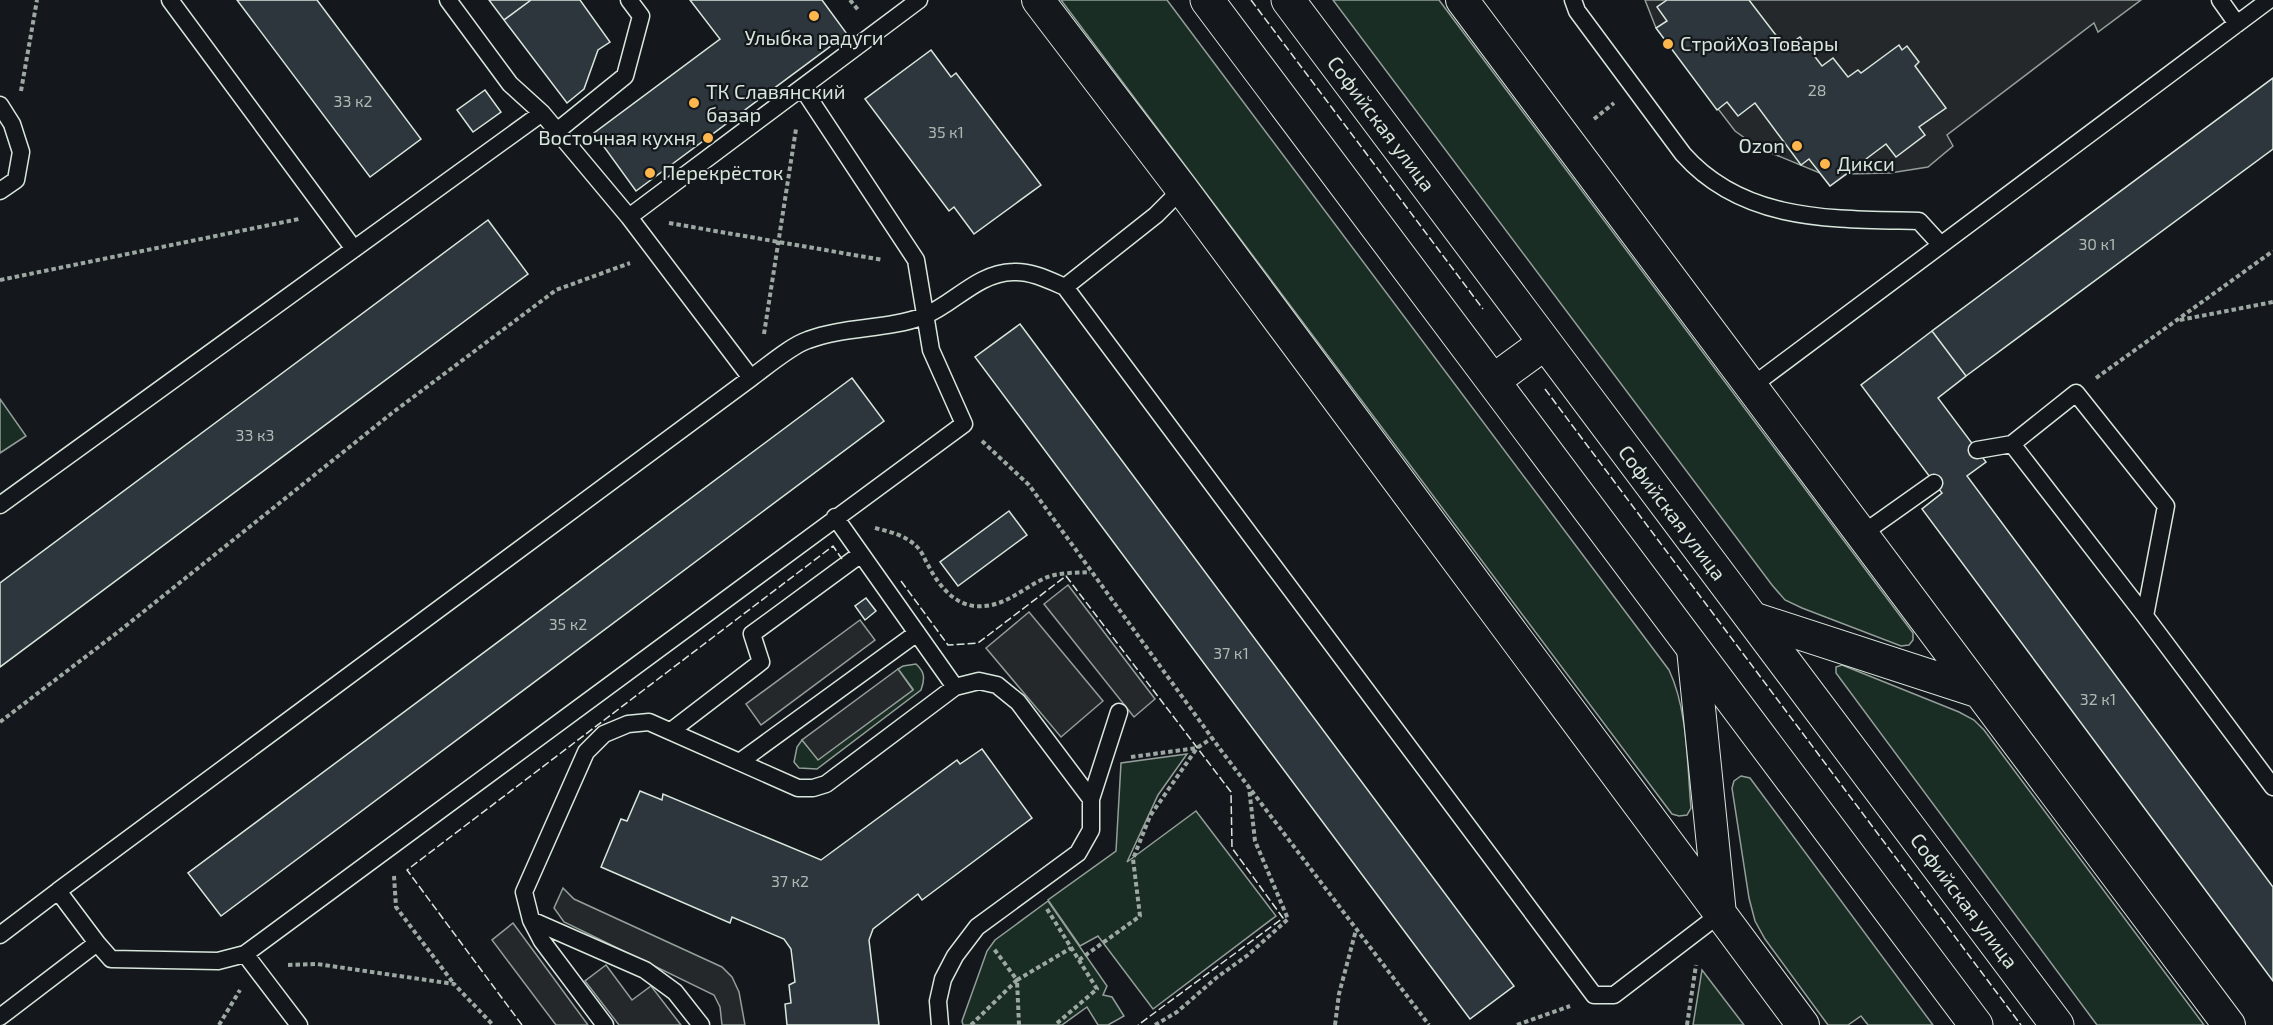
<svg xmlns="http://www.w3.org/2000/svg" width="2273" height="1025" font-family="'Exo 2',sans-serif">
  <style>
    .green { fill: #1a2d24; stroke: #939e99; stroke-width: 1.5 }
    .parking { fill: #24282b; stroke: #939e99; stroke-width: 1.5 }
    .building { fill: #2c363c; stroke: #d8e6dc; stroke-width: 1.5 }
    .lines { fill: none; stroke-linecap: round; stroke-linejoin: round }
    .lane-casing { stroke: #d8e6dc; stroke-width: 19 }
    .street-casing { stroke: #d8e6dc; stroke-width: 34 }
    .primary-casing { stroke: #d8e6dc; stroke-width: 35 }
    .path { stroke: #9da8a2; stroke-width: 4; stroke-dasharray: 4.5 3; stroke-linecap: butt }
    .lane { stroke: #14181c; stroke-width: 16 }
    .street { stroke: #14181c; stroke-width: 32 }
    .primary { stroke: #14181c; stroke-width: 33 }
    .fence { stroke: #d8e6dc; stroke-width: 1.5; stroke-dasharray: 8 3; stroke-linecap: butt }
    .poi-dot { fill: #ffb74d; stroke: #14181c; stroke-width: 2 }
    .labels { text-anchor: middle; stroke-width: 4.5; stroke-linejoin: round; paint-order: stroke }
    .number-label { font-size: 16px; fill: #adbab4 }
    .poi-label { font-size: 20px; fill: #d8e6dc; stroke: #14181c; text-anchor: start }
    .street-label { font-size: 20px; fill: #d8e6dc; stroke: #14181c }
  </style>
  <rect width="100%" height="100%" fill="#14181c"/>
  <path class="green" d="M1061,0H1167L1669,670C1688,710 1687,764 1691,808L1687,815L1679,816L1672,814Z
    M1333,0H1439L1913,633V640L1909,645L1901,646L1802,608L1785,600L1772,585Z
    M0,399L26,436L0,453Z
    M916,664C925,672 925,679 921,690L817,769L799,768L794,762L797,747L802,740L818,759L913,689L898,669L903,666Z
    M1842,665L1959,712L1974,720L1984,730L2204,1025H2097L1836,673V667Z
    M1187,754L1158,795L1127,862L1196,811L1276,916L1153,1009L1098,936L1080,946L1048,900L1116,851L1121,763Z
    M1741,776L1750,778L1933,1025H1868L1861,1016L1848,1025H1828L1765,939L1755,921L1749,898L1732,788L1734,781Z
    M1048,901L1107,986L1103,995L1112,997L1124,1016L1108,1025H1098L1087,1007L1062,1025H963L962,1021L987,951L995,940Z
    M1702,970L1744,1025H1693Z"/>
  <path class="parking" d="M1645,0H2141L2098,32L2094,23L1947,135L1953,146L1928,167L1890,173L1847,174L1830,186L1820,173L1759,148L1735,131L1656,28Z
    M1068,585L1155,699L1134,717L1044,604Z
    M1029,612L1103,701L1061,737L986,648Z
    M860,620L875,640L761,725L746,704Z
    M898,669L913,690L818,760L802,740Z
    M563,888L574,899L722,967L732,977L739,992L745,1025H722L720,1007L714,995L564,922L554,908Z
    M513,923L588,1025H556L492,940Z
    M606,965L632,1000L651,986L681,1025H619L585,981Z"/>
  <path class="building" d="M237,0H317L421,139L370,177Z
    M489,0H531L504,20Z
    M531,0H580L610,42L598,50L584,89L567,103L504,20Z
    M690,0H822L847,34L636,191L594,133L720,39Z
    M1667,0H1749L1785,47L1800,37L1822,66L1833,58L1848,77L1858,70L1861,73L1899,45L1902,50L1907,46L1919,62L1915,66L1946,108L1919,127L1925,135L1896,157L1886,144L1830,186L1809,159L1801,165L1755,103L1738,116L1727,102L1717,110L1656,28L1667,21L1657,7Z
    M931,50L951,77L956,73L1041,185L974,234L954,207L949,211L865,99Z
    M2273,78V149L1966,376L1932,331Z
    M485,90L501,112L473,132L457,110Z
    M488,220L528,274L0,667V583Z
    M1020,324L1514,986L1470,1019L975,357Z
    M1932,331L1966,376L1938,398L1986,462L1967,476L2273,887V981L1922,509L1942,493L1861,385Z
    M852,378L884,421L221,916L188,873Z
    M1009,511L1027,535L958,586L940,562Z
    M866,598L876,611L865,620L855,606Z
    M982,749L1032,818L922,900L918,894L873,929L869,940L879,1025H787L785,1004L791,1003L789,985L795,982L791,949L784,939L732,917L730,923L601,867L621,819L627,821L640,791L662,800L663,794L821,860L957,760L960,764Z"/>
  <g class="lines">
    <defs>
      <path id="lane" d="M170,0L354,249
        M448,0L510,84L542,113L629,217L751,378
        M1573,0L1577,11L1683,154C1744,223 1834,219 1919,221L1941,245
        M2220,0L2237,24
        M0,105L12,124L21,152L16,180L0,191
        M557,131L625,76L641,16L629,0
        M629,217L919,0
        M1065,287L1594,995H1614L1720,914
        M1752,386L2269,0
        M2012,444L2145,616L2273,787
        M1977,450L2012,444L2076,393L2166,506L2145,616
        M0,505L542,113
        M835,517L955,687
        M1862,534L1934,483
        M671,731L761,662L752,634L861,554
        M741,761L917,633
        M1091,799L1119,712
        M58,891L751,378C766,367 792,345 808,340C845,326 887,330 924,316C954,304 977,273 1013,272C1031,271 1049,280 1065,287L1156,215L1182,189
        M531,920L542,941L605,1025
        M0,935L58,891L97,943L0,1017
        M97,943L111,959L218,961L245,954L964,424L931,350L916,260L803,89
        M245,954L299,1025
        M701,1025L675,992L645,970L531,920L524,892L586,752L604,734L628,724L649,722L798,788H813L826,784L955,687L979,681L997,685L1018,702L1091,799V830L1078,853L977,927L955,956L943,979L938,1001L940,1025"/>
      <path id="street" d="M1038,0L1182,189L1803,1025
        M1462,0L2229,1025
        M1752,618L1980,692
        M1693,649L1720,914"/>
      <path id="primary" d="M1207,0L1976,1025
        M1288,0L2057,1025
        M1493,381L1545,343"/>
    </defs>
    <use href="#lane" class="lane-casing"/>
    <use href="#street" class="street-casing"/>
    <use href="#primary" class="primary-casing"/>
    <path class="path" d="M850,0L859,11
      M21,91L37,0
      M1594,119L1614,103
      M669,223L883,260
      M0,280L299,219
      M2180,320L2273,302
      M764,334L796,129
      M2096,378L2273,251
      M982,441L1029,485L1220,749L1429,1025
      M875,528C891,532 908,536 919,549C923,554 925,560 928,565C938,584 952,603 974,606C1003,609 1021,589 1045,578C1059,572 1076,573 1090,572
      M0,722L118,632L392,413L556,290L630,263
      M1131,757L1197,748L1212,738
      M394,876L396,907L454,984
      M1047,909L1097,989L1055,1025
      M1079,960L1140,916L1133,859L1150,816L1197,748
      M288,965L317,964L454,984L493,1025
      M219,1025L240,990
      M971,1025L1017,980L994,949
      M1019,1025L1017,980L1071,948
      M1155,1025L1177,1012L1216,978L1248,955L1288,919L1255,841L1249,787
      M1335,1025L1339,994L1356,930
      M1517,1025L1570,1006
      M1687,1025L1696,965"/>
    <use href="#lane" class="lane"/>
    <use href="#street" class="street"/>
    <use href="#primary" class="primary"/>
    <path class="fence" d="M1251,0L1483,309
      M1545,389L2021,1025
      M901,581L948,645L978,643L1066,576L1231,792L1232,848L1283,918L1138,1025
      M522,1025L407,870L833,546L842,559"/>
  </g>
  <g class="poi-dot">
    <circle cx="814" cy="16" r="6"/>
    <circle cx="1668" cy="44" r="6"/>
    <circle cx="694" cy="103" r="6"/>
    <circle cx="708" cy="138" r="6"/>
    <circle cx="1797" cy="146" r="6"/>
    <circle cx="1825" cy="164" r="6"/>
    <circle cx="650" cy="173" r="6"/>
  </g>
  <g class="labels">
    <g class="number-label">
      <text x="1817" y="96">28</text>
      <text x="353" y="107">33 к2</text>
      <text x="946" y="138">35 к1</text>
      <text x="2097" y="250">30 к1</text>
      <text x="255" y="441">33 к3</text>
      <text x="568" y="630">35 к2</text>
      <text x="1231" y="659">37 к1</text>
      <text x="2098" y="705">32 к1</text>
      <text x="790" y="887">37 к2</text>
    </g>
    <g class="poi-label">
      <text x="814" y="45" text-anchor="middle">Улыбка радуги</text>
      <text x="1680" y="51">СтройХозТовары</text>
      <text x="706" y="99">ТК Славянский<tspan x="706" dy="23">базар</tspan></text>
      <text x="696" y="145" text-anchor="end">Восточная кухня</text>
      <text x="1785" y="153" text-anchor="end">Ozon</text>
      <text x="1837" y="171">Дикси</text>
      <text x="662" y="180">Перекрёсток</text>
    </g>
    <g class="street-label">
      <text transform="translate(1381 124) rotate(53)" y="7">Софийская улица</text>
      <text transform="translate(1672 513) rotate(53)" y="7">Софийская улица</text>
      <text transform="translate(1964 901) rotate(53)" y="7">Софийская улица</text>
    </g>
  </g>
</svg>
